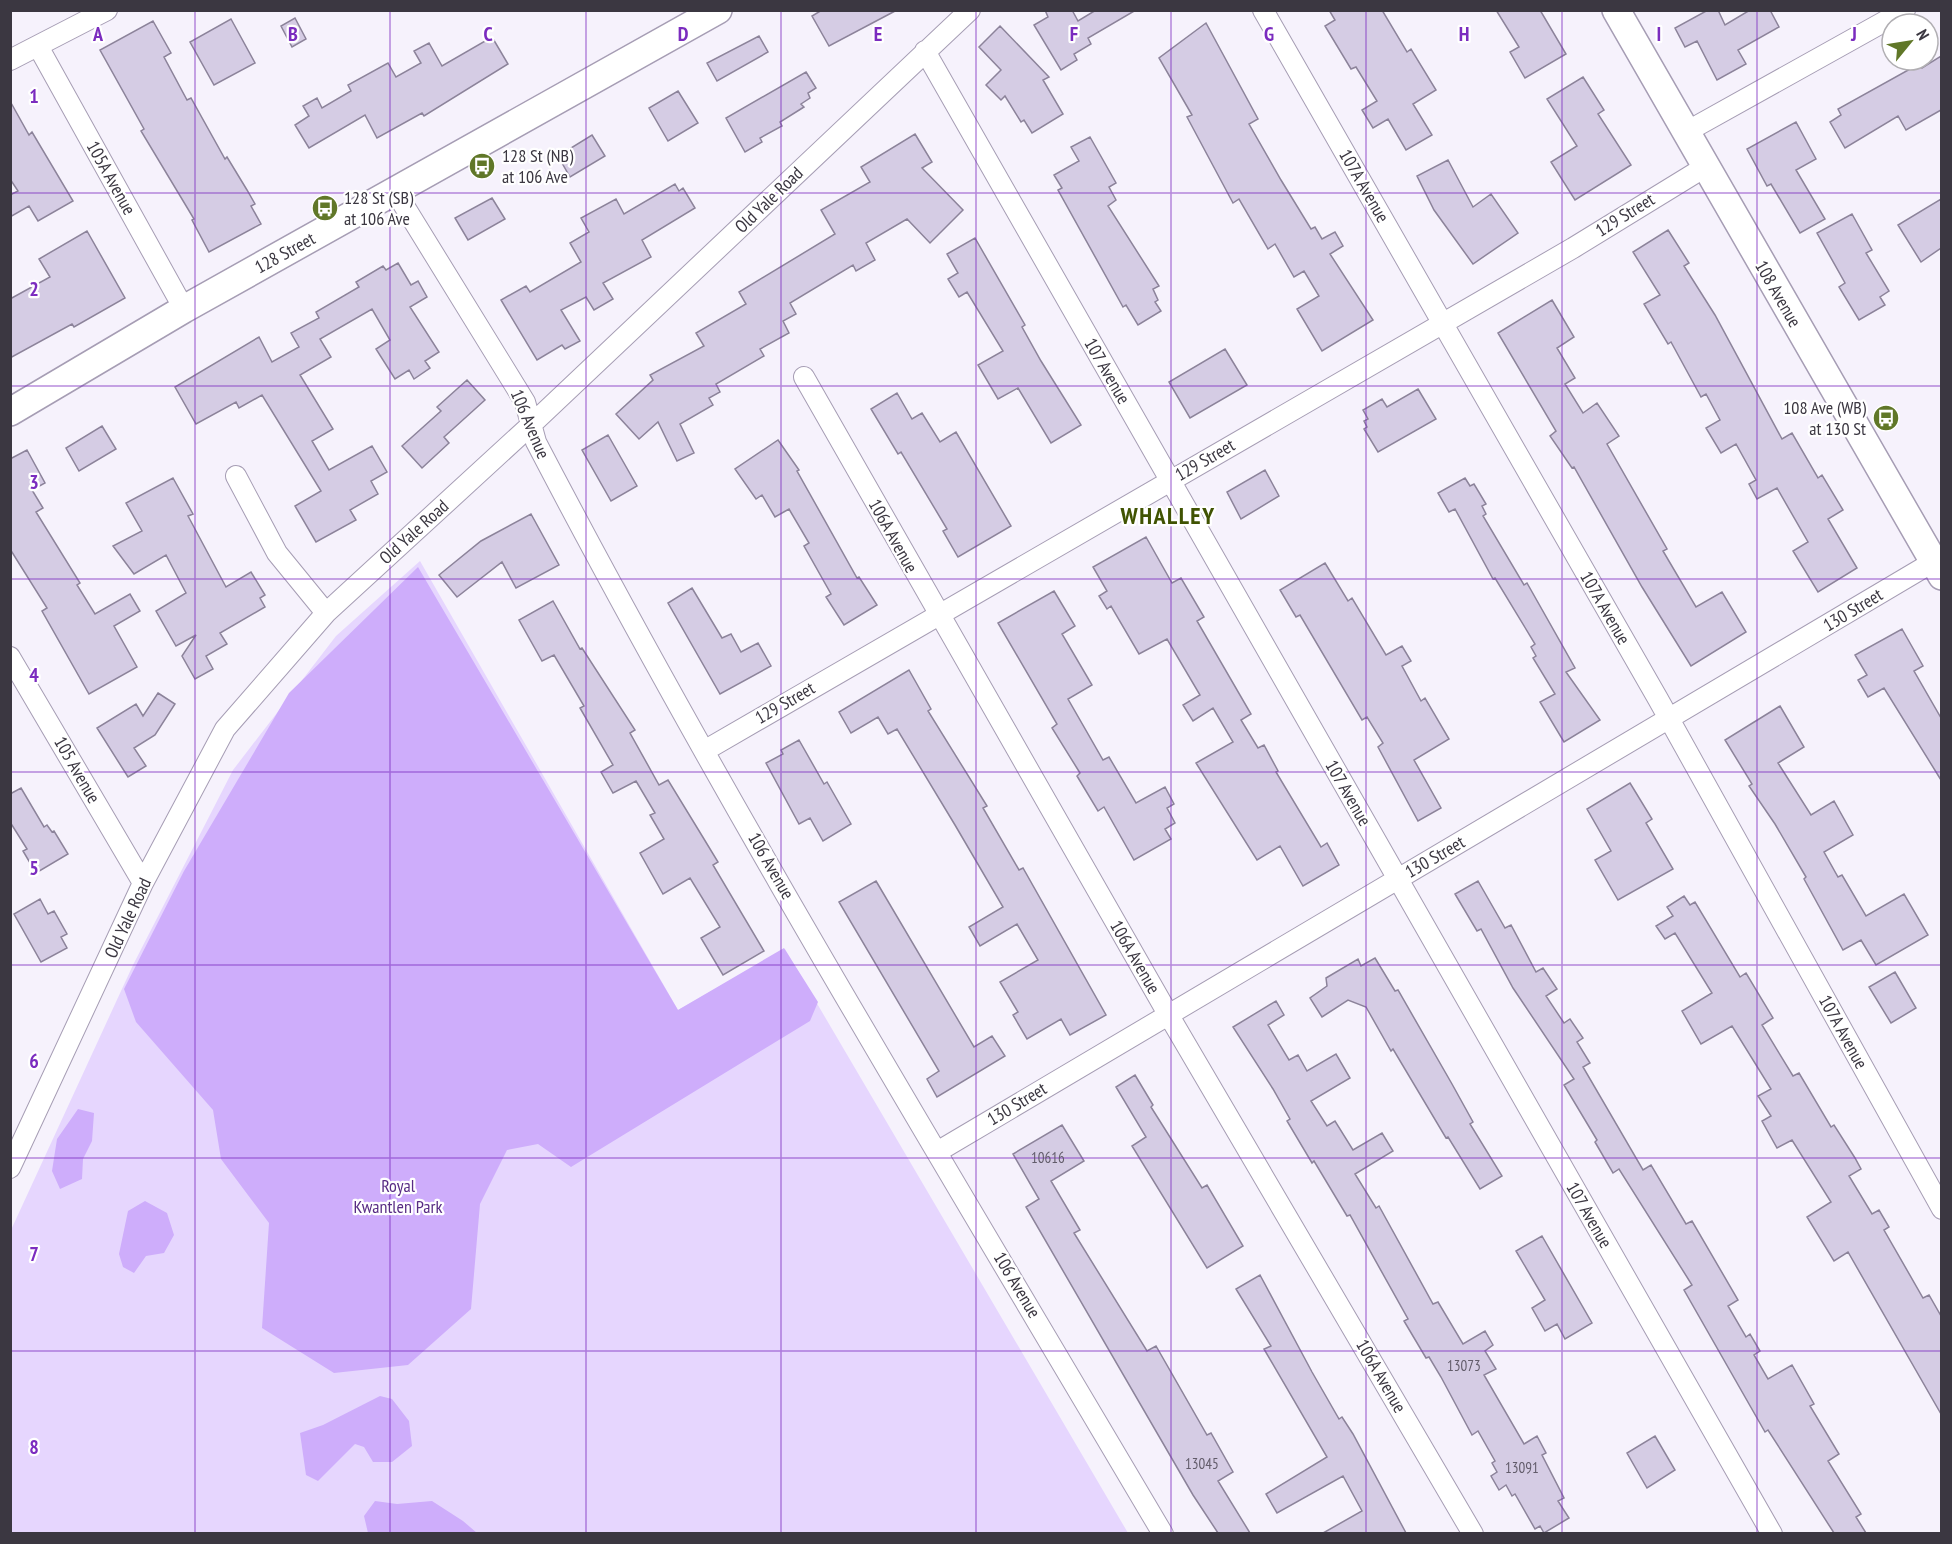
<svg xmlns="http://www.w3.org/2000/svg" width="1952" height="1544" font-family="'PT Sans Narrow',sans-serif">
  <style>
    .green { fill: #e6d6fe }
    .forest { fill: #ceadfb }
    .building { fill: #d5cce4; stroke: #8c839a; stroke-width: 1.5 }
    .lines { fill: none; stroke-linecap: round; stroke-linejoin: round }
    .minor-casing { stroke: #a69db4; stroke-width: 22 }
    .secondary-casing { stroke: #a69db4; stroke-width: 30 }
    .minor { stroke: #fff; stroke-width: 20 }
    .secondary { stroke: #fff; stroke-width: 27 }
    .grid { fill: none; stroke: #7b2cbf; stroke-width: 1.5; stroke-opacity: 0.55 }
    .labels { text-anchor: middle; stroke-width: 4.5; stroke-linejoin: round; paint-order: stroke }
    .number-label { font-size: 15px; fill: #625c6a }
    .poi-label { font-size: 18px; fill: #3b3741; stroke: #fff; text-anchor: start }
    .street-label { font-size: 18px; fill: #3b3741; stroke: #fff }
    .park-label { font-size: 18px; fill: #582c84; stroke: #fff }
    .district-label { font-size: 24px; font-weight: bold; letter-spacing: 1.5px; fill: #405302; stroke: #fff }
    .grid-label { font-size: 20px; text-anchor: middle; font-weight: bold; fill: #7b2cbf; stroke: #fff; stroke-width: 4.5; stroke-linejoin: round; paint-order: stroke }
  </style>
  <rect width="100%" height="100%" fill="#f6f2fc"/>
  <path class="green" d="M420,561L678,1010L785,949L1128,1533L11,1534V1230L133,965L233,770L336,636Z"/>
  <path class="forest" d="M418,567L678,1010L784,948L818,1002L810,1021L571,1167L538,1144L507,1150L480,1204L471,1309L408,1365L334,1373L262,1328L269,1223L221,1159L213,1110L136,1022L124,989L184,871L289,693Z
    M78,1109L94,1113L92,1141L83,1159L82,1179L60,1189L52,1171L57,1139Z
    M145,1201L167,1213L174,1235L164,1253L146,1256L134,1273L123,1267L119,1254L128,1211Z
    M380,1396L392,1399L409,1421L412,1446L392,1462H373L364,1447L355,1444L318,1481L306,1475L300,1433L323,1425Z
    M375,1501L397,1504L432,1501L463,1521L477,1533H368L364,1516Z"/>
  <path class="building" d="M822,10H897L829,46L812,16Z
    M1045,10H1072L1078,21L1096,10H1136L1088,38L1091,44L1074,54L1077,60L1061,70L1034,25L1048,17Z
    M1329,10H1382L1407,52L1411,49L1436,90L1413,104L1432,135L1406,150L1388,119L1373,128L1362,110L1377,101L1356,67L1351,69L1325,26L1335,20Z
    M1496,10H1540L1566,54L1525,78L1510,52L1519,47Z
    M1708,10H1718L1725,25L1750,10H1770L1779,27L1738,50L1746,64L1717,80L1697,41L1685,47L1675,28Z
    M295,18L306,39L292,47L281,26Z
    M231,19L255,63L214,85L190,42Z
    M153,21L171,53L164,57L187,100L191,98L225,159L227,157L247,190L255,204L251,206L261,224L209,252L192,220L194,219L141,131L144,129L100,50Z
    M1206,23L1258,119L1249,124L1281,180L1311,229L1315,227L1322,239L1335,232L1343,246L1330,254L1373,320L1322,351L1297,309L1319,296L1304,271L1294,277L1275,244L1268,249L1239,199L1233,203L1187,117L1192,115L1159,58Z
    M1000,26L1049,77L1043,80L1063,114L1032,133L1024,120L1021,122L1005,96L1001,100L986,85L1001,70L979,47Z
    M759,36L768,52L717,81L707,63Z
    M492,37L508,64L424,116L422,113L377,138L365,115L309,148L295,125L309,116L303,106L317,98L322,108L351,91L348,85L388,63L396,77L421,63L414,51L429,43L442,66Z
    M1941,56V110L1906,130L1898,116L1845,148L1830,122L1841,115L1838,109L1919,64L1922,68Z
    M806,72L816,88L808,93L810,98L801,104L804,107L780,122L782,126L760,138L762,142L745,152L726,118Z
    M1583,77L1604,110L1598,114L1631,165L1575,200L1551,162L1577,146L1547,99Z
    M678,91L698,123L668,141L649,108Z
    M10,101L29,135L32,132L73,201L38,221L29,206L10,217V195L18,191L10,179Z
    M1796,122L1816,159L1796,170L1825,219L1800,233L1771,184L1767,186L1747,149Z
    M915,134L932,162L922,168L963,210L930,243L907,219L866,243L875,260L856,271L853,265L790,303L796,314L783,321L789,333L760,349L764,356L716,384L720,392L709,398L713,405L680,424L694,453L677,461L658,422L639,439L616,414L653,380L650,375L704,346L696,333L746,304L739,292L835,234L821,210L870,182L861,167Z
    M592,135L605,156L570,177L558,156Z
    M1090,137L1116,183L1109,187L1116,200L1108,206L1159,286L1153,289L1158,300L1155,302L1161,311L1138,325L1126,305L1123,307L1058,190L1062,188L1054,175L1079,161L1071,147Z
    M1448,160L1473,207L1491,194L1518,233L1473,264L1434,210L1417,176Z
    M675,184L679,191L683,188L695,208L642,240L651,257L603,283L613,299L594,310L586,297L561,310L580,341L565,349L562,345L537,360L501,300L526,286L530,292L581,262L570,243L589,232L581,218L616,199L624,214Z
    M492,198L505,219L468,240L455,218Z
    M1941,199V248L1921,262L1898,225Z
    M1852,214L1872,250L1866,253L1889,291L1880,297L1885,305L1859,320L1839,287L1845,283L1817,233Z
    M1668,230L1689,263L1684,266L1715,315L1782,439L1792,433L1818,478L1822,475L1843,510L1828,519L1857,568L1818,592L1793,551L1808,542L1777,488L1757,499L1749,484L1756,480L1736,444L1721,453L1706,428L1720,420L1706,394L1701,397L1671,342L1668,344L1644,304L1660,295L1633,252Z
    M87,231L125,298L74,327L72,324L10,358V299L50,277L39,259Z
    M975,238L1025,325L1022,327L1041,361L1081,425L1051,443L1018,388L998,399L978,365L1003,351L967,292L959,297L948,279L958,273L947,254Z
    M398,263L411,285L418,281L427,297L410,307L439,352L425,361L430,368L414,379L409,370L395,379L376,349L390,340L372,309L320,339L331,357L300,375L333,429L312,441L329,470L372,446L387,472L371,481L378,494L350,510L356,520L316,542L295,506L321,491L262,395L239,408L236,402L196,424L175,387L259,337L272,362L299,347L291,333L319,318L316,312L359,287L356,282L383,266L386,270Z
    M1552,300L1574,337L1557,348L1575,378L1565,384L1583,413L1597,403L1619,436L1607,444L1667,549L1663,551L1696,607L1722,592L1746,632L1691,666L1642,587L1574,467L1572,468L1550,436L1556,431L1498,333Z
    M1225,349L1247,385L1190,418L1169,382Z
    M467,380L485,400L444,437L449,443L422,468L402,446L441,411L437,407Z
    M1418,389L1436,419L1378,452L1364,429L1367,427L1364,421L1368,419L1363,410L1382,399L1387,407Z
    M897,393L912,419L922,413L940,442L956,432L1011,526L958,557L943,531L947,529L901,452L898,454L871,409Z
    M102,426L116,449L79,471L66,448Z
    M608,435L637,486L611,501L582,450Z
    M778,440L799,470L797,471L857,578L859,577L877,605L844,625L826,597L831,594L804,546L809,543L789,509L775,517L762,495L756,499L735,469Z
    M27,450L45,483L32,490L43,508L36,512L80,583L77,585L95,614L130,594L140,611L114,626L137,667L89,694L42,611L47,608L10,549V459Z
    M1265,470L1279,496L1241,519L1227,492Z
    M173,478L193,514L188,516L226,587L251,572L265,595L260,598L265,607L220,633L227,644L206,656L213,669L195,679L182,656L196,635L176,646L156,611L186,593L166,555L134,574L113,546L142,531L126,503Z
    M1465,478L1470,486L1474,484L1486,504L1482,506L1486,514L1483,516L1524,585L1527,583L1575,668L1566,672L1600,720L1564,742L1540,702L1555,694L1533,658L1536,656L1531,647L1535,644L1495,578L1493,579L1455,509L1449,512L1438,493Z
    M531,514L559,565L516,588L502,562L457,597L439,575L481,541Z
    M1146,537L1172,583L1181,578L1204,617L1197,621L1251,714L1241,720L1258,748L1264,745L1278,771L1276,772L1321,847L1327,843L1339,865L1303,886L1280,846L1257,860L1196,763L1233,742L1213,708L1193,721L1183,705L1200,695L1167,639L1139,654L1111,606L1107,609L1099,596L1107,591L1093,567Z
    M1325,563L1348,601L1352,598L1386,655L1402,646L1411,661L1402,666L1421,701L1425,698L1449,739L1414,760L1441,808L1418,821L1378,747L1383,743L1367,717L1362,720L1300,615L1296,617L1280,590Z
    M692,588L722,638L731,634L741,652L758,643L771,666L720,694L668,603Z
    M1054,591L1075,626L1062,634L1092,685L1068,699L1103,760L1109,757L1136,803L1165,787L1174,804L1167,808L1175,823L1165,829L1171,839L1134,860L1104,807L1098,811L1077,776L1080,773L1052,728L1057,724L998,623Z
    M553,601L580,649L582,648L635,730L630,733L659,785L668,780L704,839L718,862L713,865L764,951L723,975L701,938L720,927L690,878L663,894L640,853L664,839L650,815L655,813L636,781L613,793L601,772L613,765L580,708L584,706L554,655L542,661L519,620Z
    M1902,629L1923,666L1914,671L1941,718V780L1884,688L1868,697L1858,680L1867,675L1855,655Z
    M909,670L931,709L928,711L987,806L983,808L1019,870L1023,868L1106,1015L1070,1035L1061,1019L1027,1039L1013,1015L1018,1012L1000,982L1038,960L1017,924L980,946L969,927L1003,907L955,825L897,729L888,734L878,717L851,733L839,712Z
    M158,693L175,704L155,735L134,748L146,766L128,777L97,728L136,704L143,716Z
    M1780,706L1804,747L1778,763L1811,815L1834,801L1853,835L1824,852L1838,877L1842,875L1866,916L1904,894L1928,935L1876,965L1861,940L1843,950L1804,879L1806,877L1775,824L1749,786L1752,784L1725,740Z
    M799,740L824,784L827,782L851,824L823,841L810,818L799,824L766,763L783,754L781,750Z
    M1630,783L1652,819L1646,823L1673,869L1618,900L1595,860L1611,851L1587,809Z
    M21,788L44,827L47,825L52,832L54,831L68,854L36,873L23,851L27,849L10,822V794Z
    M876,881L974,1047L992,1036L1005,1056L937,1097L927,1079L939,1071L839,902Z
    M1478,881L1505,928L1511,925L1536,972L1543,968L1557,989L1546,996L1564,1023L1570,1019L1583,1038L1577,1042L1590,1063L1583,1067L1643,1170L1651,1165L1686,1224L1692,1221L1738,1300L1728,1306L1746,1337L1750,1334L1760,1351L1754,1355L1768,1379L1792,1365L1814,1404L1810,1406L1839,1454L1828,1461L1861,1514L1856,1517L1866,1533H1834L1768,1430L1765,1432L1684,1290L1692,1285L1619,1169L1613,1173L1595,1142L1597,1140L1564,1085L1574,1079L1513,988L1481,929L1477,931L1455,894Z
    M1684,896L1690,905L1695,902L1740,977L1746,973L1773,1018L1762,1025L1793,1076L1799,1073L1831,1127L1834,1125L1855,1158L1861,1169L1849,1176L1872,1214L1879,1210L1889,1227L1884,1230L1923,1298L1929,1295L1941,1316V1414L1848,1252L1834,1261L1807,1217L1831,1202L1792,1140L1777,1148L1762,1121L1771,1116L1758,1096L1771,1089L1732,1026L1701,1044L1682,1011L1712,993L1675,933L1665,939L1656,926L1673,916L1667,907Z
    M40,899L48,914L54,911L67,934L61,937L67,948L41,962L14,914Z
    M1375,958L1395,991L1398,990L1452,1084L1473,1122L1470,1124L1502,1176L1480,1189L1448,1137L1446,1138L1393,1049L1391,1051L1366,1007L1348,1000L1322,1017L1310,998L1327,986L1326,978L1358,959L1361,966Z
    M1895,972L1916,1008L1891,1023L1869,987Z
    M1276,1001L1284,1015L1268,1025L1289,1060L1298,1055L1307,1071L1336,1054L1350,1078L1311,1101L1327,1126L1335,1121L1353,1150L1382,1133L1393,1151L1355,1174L1376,1208L1379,1206L1433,1304L1438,1302L1463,1344L1485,1331L1493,1345L1485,1351L1496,1369L1484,1375L1524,1444L1537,1436L1546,1453L1542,1455L1564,1498L1558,1501L1569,1518L1544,1533L1540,1526L1535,1529L1515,1494L1512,1496L1506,1485L1499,1490L1491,1476L1497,1472L1492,1463L1495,1461L1478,1431L1472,1435L1441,1377L1429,1357L1426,1358L1404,1321L1408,1319L1350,1215L1347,1216L1314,1161L1312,1163L1287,1121L1290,1119L1273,1089L1233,1027Z
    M1135,1075L1153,1105L1151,1107L1202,1188L1207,1185L1243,1246L1207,1268L1132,1146L1146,1137L1116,1087Z
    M1062,1125L1084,1161L1051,1181L1080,1230L1074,1233L1147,1351L1156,1346L1207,1435L1211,1433L1233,1472L1218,1481L1250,1533H1218L1193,1495L1026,1207L1039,1199L1013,1154Z
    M1542,1236L1592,1323L1565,1339L1557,1324L1545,1331L1532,1308L1545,1300L1516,1251Z
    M1260,1275L1312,1372L1339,1419L1342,1417L1353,1434L1406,1533H1323L1362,1511L1343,1476L1277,1513L1266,1494L1327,1457L1264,1349L1271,1346L1236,1289Z
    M1655,1436L1675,1470L1647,1488L1627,1453Z"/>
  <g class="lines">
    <defs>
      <path id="minor" d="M1263,10L1658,699L1942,1209
        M39,48L184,309
        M925,51L1772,1534
        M10,60L107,10
        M1686,132L1905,10
        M395,191L525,402L536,442C730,814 950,1173 1163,1534
        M804,377L1168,1014L1473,1534
        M236,476L277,553L326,613
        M10,657L143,883
        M704,751L1573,248L1705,167
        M937,1152L1933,562
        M10,1168L143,883L225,729L326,613L532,424L970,10"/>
      <path id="secondary" d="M1616,10L1942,576
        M10,412L184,309L718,10"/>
    </defs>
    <use href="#minor" class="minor-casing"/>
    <use href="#secondary" class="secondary-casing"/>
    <use href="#minor" class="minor"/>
    <use href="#secondary" class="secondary"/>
  </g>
  <path class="grid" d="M195,10V1534M390,10V1534M586,10V1534M781,10V1534M976,10V1534M1171,10V1534M1366,10V1534M1562,10V1534M1757,10V1534M10,193H1942M10,386H1942M10,579H1942M10,772H1942M10,965H1942M10,1158H1942M10,1351H1942"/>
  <defs>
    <symbol id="bus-disc" viewBox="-11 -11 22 22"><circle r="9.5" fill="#607728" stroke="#fff"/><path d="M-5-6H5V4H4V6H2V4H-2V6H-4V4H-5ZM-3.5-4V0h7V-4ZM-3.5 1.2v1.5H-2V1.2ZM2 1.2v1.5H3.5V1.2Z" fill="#fff"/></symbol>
  </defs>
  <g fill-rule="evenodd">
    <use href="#bus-disc" x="467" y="151" width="30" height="30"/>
    <use href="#bus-disc" x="310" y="193" width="30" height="30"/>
    <use href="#bus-disc" x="1871" y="403" width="30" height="30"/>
  </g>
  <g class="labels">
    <g class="number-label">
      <text x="1048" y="1163">10616</text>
      <text x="1464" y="1371">13073</text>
      <text x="1202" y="1469">13045</text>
      <text x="1522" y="1473">13091</text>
    </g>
    <g class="poi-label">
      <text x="502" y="162">128 St (NB)<tspan x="502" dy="21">at 106 Ave</tspan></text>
      <text x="344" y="204">128 St (SB)<tspan x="344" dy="21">at 106 Ave</tspan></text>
      <text x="1866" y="414" text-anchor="end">108 Ave (WB)<tspan x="1866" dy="21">at 130 St</tspan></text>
    </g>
    <g class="street-label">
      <text transform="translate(111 178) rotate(61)" y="6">105A Avenue</text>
      <text transform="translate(1364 186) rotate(60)" y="6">107A Avenue</text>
      <text transform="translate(769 200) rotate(-44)" y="6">Old Yale Road</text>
      <text transform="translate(1625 215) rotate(-32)" y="6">129 Street</text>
      <text transform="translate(285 253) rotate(-29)" y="6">128 Street</text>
      <text transform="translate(1778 294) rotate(60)" y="6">108 Avenue</text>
      <text transform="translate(1107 371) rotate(60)" y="6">107 Avenue</text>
      <text transform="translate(530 424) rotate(67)" y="6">106 Avenue</text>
      <text transform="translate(1205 460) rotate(-30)" y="6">129 Street</text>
      <text transform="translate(414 532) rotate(-42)" y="6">Old Yale Road</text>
      <text transform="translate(893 536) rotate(61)" y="6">106A Avenue</text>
      <text transform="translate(1605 608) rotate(60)" y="6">107A Avenue</text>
      <text transform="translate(1853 610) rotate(-31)" y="6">130 Street</text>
      <text transform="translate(785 703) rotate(-30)" y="6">129 Street</text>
      <text transform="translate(77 770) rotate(60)" y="6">105 Avenue</text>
      <text transform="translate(1348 793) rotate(60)" y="6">107 Avenue</text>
      <text transform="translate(1435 857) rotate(-30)" y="6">130 Street</text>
      <text transform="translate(771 866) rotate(60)" y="6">106 Avenue</text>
      <text transform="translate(128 918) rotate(-65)" y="6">Old Yale Road</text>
      <text transform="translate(1135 957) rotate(60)" y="6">106A Avenue</text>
      <text transform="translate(1843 1032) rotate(61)" y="6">107A Avenue</text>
      <text transform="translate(1017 1104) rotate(-31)" y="6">130 Street</text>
      <text transform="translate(1589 1215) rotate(60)" y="6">107 Avenue</text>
      <text transform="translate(1017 1285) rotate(59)" y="6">106 Avenue</text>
      <text transform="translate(1381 1376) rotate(60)" y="6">106A Avenue</text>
    </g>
    <g class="park-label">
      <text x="398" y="1192">Royal<tspan x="398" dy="21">Kwantlen Park</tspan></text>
    </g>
    <g class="district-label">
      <text x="1168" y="524">WHALLEY</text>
    </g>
  </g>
  <g class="grid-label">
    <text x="98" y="41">A</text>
    <text x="293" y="41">B</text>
    <text x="488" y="41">C</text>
    <text x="683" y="41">D</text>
    <text x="878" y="41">E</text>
    <text x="1074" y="41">F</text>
    <text x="1269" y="41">G</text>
    <text x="1464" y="41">H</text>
    <text x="1659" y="41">I</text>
    <text x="1854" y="41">J</text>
    <text x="34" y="103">1</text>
    <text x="34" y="296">2</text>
    <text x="34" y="489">3</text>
    <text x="34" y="682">4</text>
    <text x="34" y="875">5</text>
    <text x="34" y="1068">6</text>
    <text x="34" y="1261">7</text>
    <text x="34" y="1454">8</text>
  </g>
  <rect width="1952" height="1544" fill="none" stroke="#3b3741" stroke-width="24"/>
  <g transform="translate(1910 42) rotate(60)"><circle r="28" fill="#ffffff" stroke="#b1afb3" stroke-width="1.5"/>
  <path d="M0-4.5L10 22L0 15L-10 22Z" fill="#607728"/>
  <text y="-9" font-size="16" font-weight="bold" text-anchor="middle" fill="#3b3741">N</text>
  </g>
</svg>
